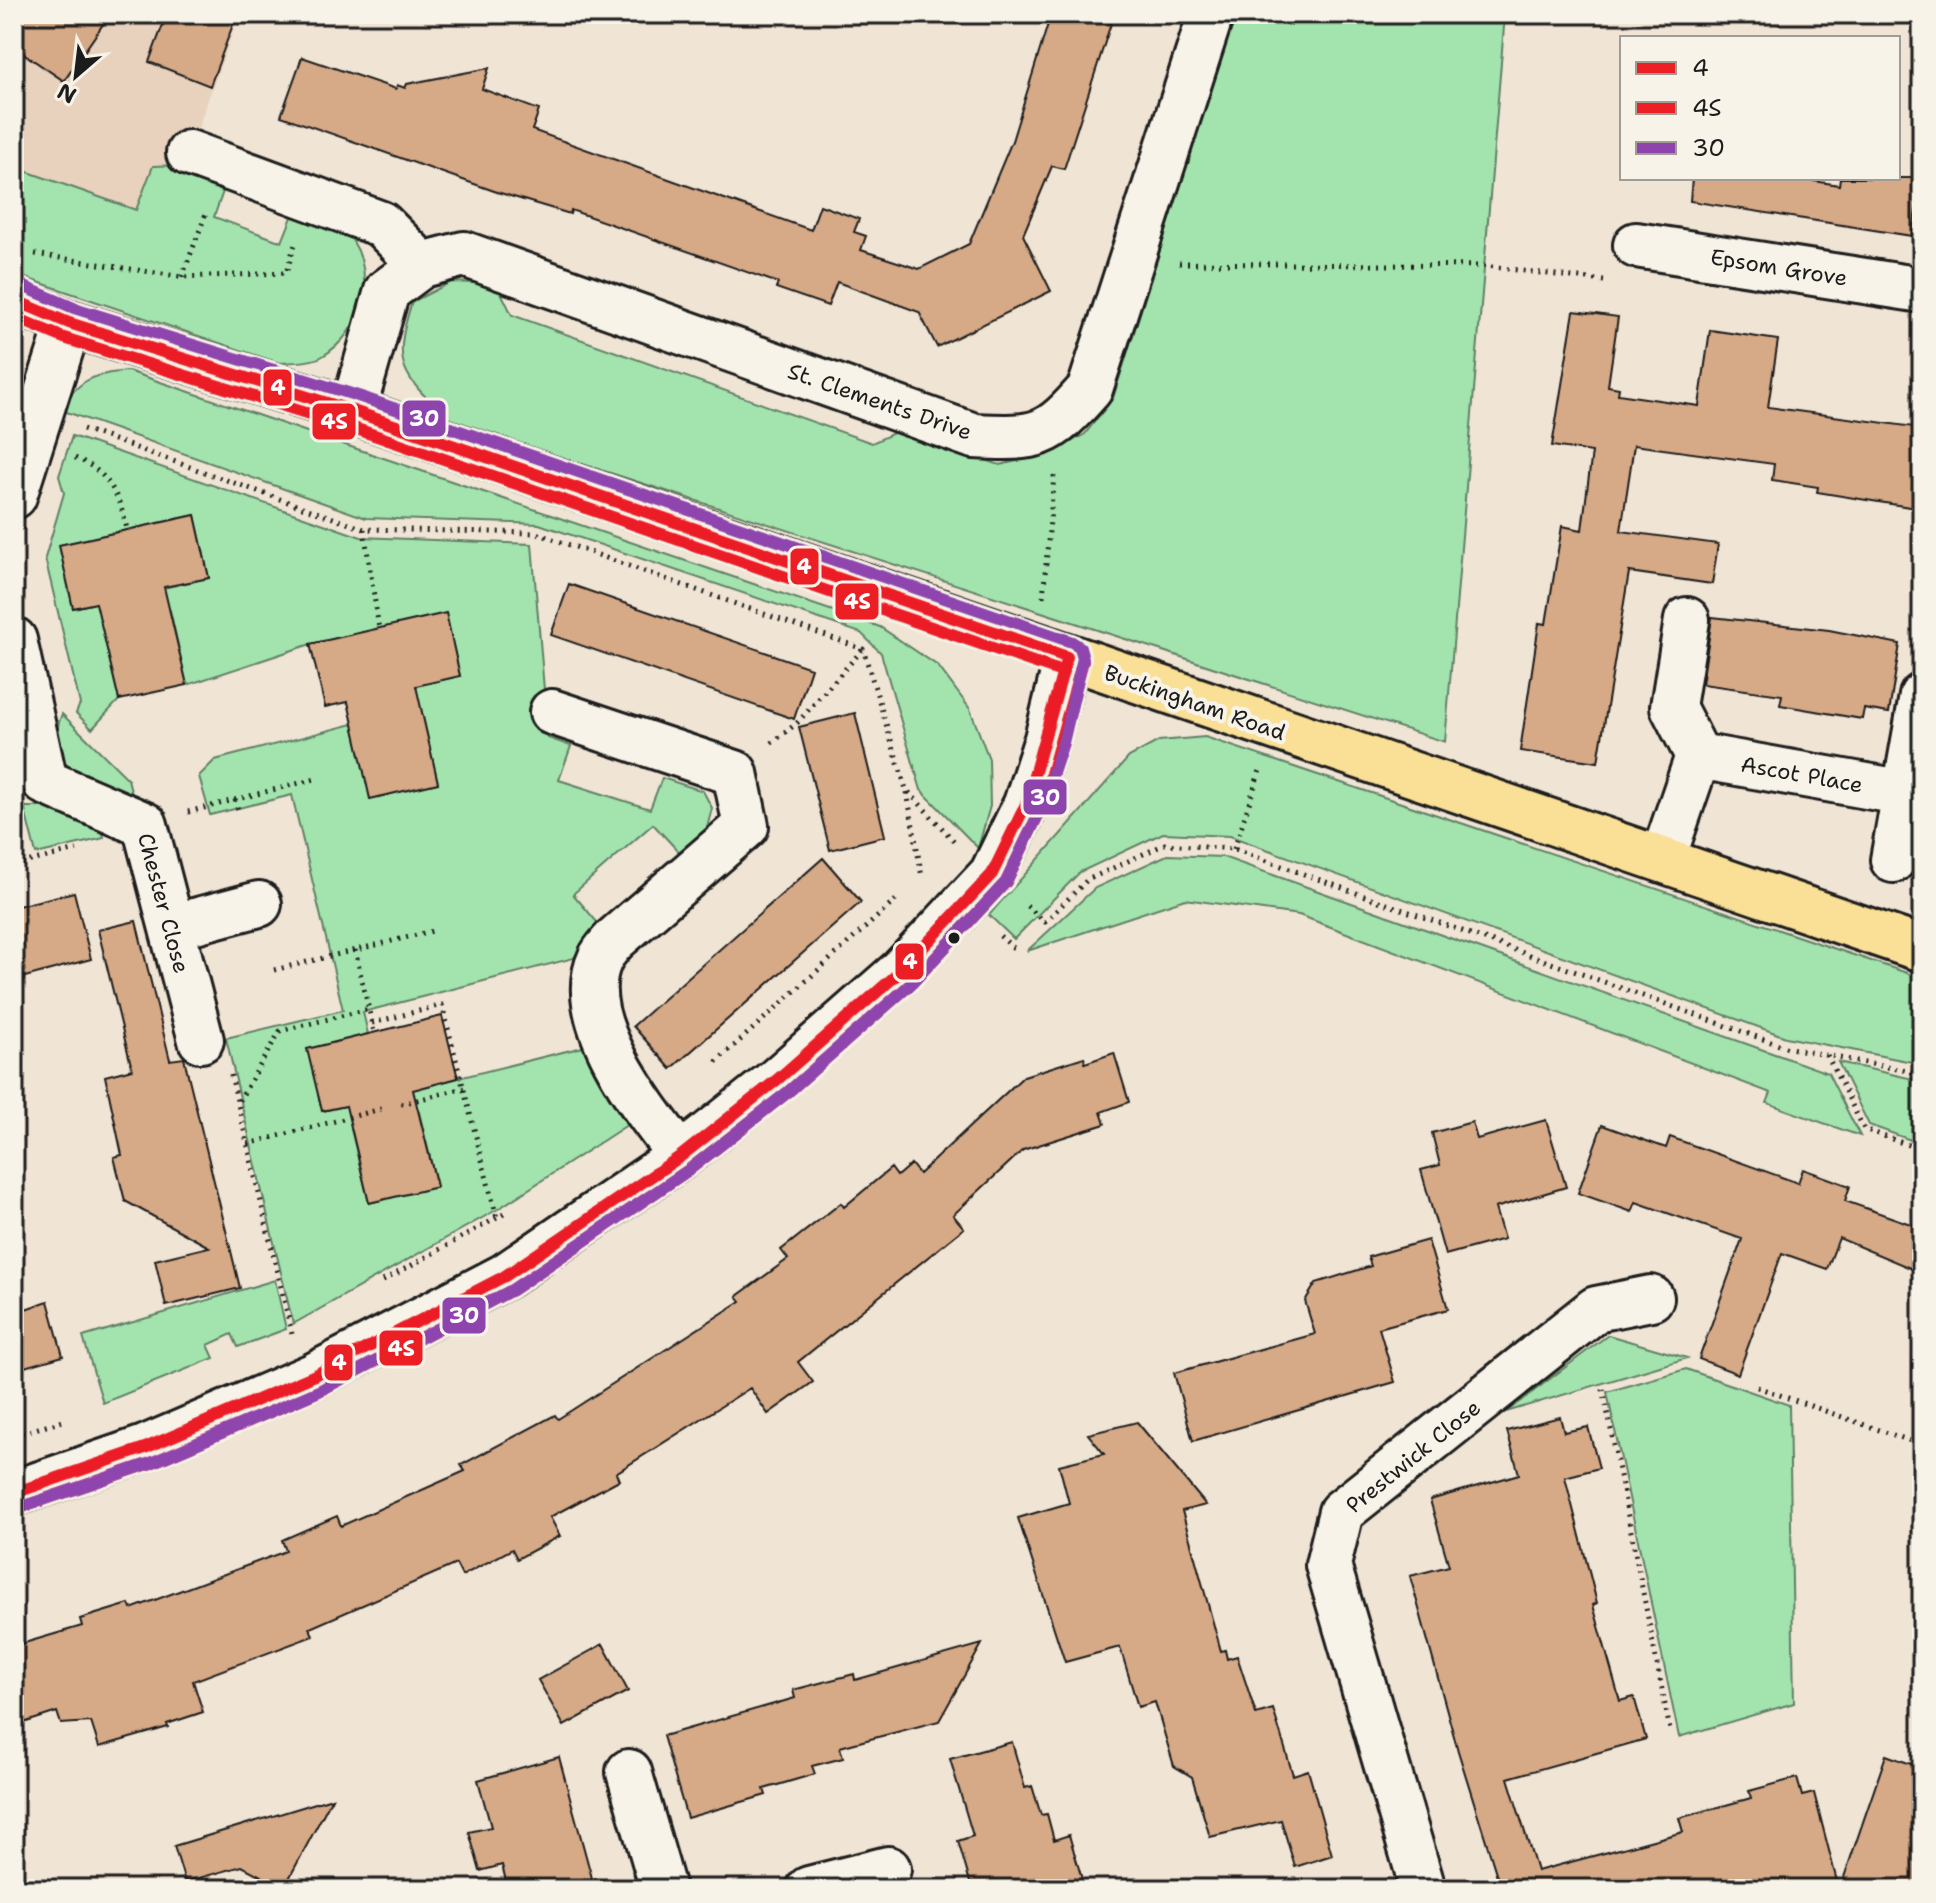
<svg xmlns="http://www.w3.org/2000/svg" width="1936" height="1903" font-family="'Shantell Sans',sans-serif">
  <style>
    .built { fill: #e8d2be }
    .green { fill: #a3e4ae; stroke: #608065; stroke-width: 2 }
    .building { fill: #d6a987; stroke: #1c1c1c; stroke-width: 2 }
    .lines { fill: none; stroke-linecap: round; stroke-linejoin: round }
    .minor-casing { stroke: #1c1c1c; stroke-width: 50 }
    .major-casing { stroke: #1c1c1c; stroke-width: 50 }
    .path { stroke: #1c1c1c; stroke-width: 5; stroke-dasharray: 2 6; stroke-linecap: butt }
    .minor { stroke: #f7f3e8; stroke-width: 44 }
    .major { stroke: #fadf96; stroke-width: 44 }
    .bus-1-casing { stroke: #f7f3e8; stroke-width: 18 }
    .bus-2-casing { stroke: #f7f3e8; stroke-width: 18 }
    .bus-3-casing { stroke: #f7f3e8; stroke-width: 18 }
    .bus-1 { stroke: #ec1f25; stroke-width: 12 }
    .bus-2 { stroke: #ec1f25; stroke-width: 12 }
    .bus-3 { stroke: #8e44ad; stroke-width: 12 }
    .bus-dot { fill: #1c1c1c; stroke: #f7f3e8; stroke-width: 3 }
    .labels { text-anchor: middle; stroke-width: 8; stroke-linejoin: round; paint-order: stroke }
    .street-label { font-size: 22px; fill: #1c1c1c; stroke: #f7f3e8 }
    .line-badge { stroke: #f7f3e8; stroke-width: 3 }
    .badge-label { font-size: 22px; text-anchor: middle; font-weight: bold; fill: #fff }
  </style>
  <rect width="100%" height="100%" fill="#f0e4d5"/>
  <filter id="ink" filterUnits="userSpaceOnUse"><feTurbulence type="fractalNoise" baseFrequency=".0125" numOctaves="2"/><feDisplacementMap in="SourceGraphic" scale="16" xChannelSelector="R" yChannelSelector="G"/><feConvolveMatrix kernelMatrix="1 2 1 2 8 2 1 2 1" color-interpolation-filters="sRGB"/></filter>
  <g filter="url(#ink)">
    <path class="built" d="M14,14H239L153,252L14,205Z"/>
    <path class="green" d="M1235,14H1505L1445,742L452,422C404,377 390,368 412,302L451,282L497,284L512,315L872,443L898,431L1000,465L1051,453L1085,434L1113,398Z
      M184,165L227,180L214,217L282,242L296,207C309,212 331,217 341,227C381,264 366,332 321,357C310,363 291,362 279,363L14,274V167L136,210L153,166Z
      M128,371L880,627L938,666L970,709L989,759L990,806L978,848L921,790L881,653L861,633L539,524L366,518L58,409C81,380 90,374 128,371Z
      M72,436L361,537L532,544L548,738L571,746L559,780L650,809L662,778L703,791L712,808L707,828L679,852L653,824L573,894L597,922L574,958L363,1012L368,1034L308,1049L323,1111L378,1098L351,1129L369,1203L437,1186L419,1112L398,1093L583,1047L633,1121L498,1209L293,1324L226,1038L343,1010L292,795L210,815L199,776L215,760L353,724L371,798L438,783L421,709L401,689L460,676L446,614L311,644L187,685L170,610L149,591L209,578L195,515L59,545L73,608L129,595L103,631L119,700L92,729L76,713L80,704L45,558L64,493L59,476Z
      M62,714L128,779L132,795C89,788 40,765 62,714Z
      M1205,737L1922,978V1064L1786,1037L1230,836L1163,833L1080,872L1014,939L989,915L1129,757L1159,741Z
      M24,807H63L101,821L104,838L36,854Z
      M1167,855L1223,857L1828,1073L1860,1136L1767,1103L1771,1093L1299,915L1185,899L1027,951L1095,888Z
      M1838,1062L1922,1081V1144L1869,1125Z
      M275,1280L286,1329L238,1347L232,1334L208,1345L214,1358L103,1403L83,1337Z
      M1608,1335L1687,1358L1506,1412Z
      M1686,1369L1789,1405L1794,1703L1679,1737L1607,1392Z"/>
    <path class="building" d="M14,14H110L64,81L14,47Z
      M167,14H237L210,86L149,62Z
      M1051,14H1114L1064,169L1052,166L1023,235L1051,291L937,347L919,312L837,282L828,306L776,288L778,283L571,210L570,214L497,192L281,116L302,57L396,89L397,85L405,88L407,84L489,68L482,89L539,110L532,130L811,230L820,205L859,219L854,232L866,236L861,250L919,269L969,244L1012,141Z
      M1692,178H1796L1839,185L1840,178H1921L1912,236L1690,201Z
      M1574,311L1618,317L1608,386L1619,388L1618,394L1699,406L1710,330L1778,340L1768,407L1922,428V509L1817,492L1818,487L1772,480L1774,464L1634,445L1621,531L1718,544L1712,584L1629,572L1598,762L1520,751L1539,623L1546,624L1562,526L1582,530L1592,452L1552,446Z
      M195,515L209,578L164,587L187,685L119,700L96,603L73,608L59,545Z
      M569,584L811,668L794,719L551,635Z
      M446,613L460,676L416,686L438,783L370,799L348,702L325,707L310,644Z
      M1712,617L1829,630L1900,644L1889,713L1864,709L1862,719L1780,705L1782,695L1702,684Z
      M855,713L885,836L830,850L799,727Z
      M823,858L861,902L671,1069L633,1026Z
      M74,892L91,959L14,980V907Z
      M136,921L170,1060L184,1058L240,1288L166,1306L155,1260L209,1247L125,1201L114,1157L122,1155L105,1076L132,1069L98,930Z
      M442,1016L458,1078L413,1090L437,1187L369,1203L346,1106L322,1111L307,1049Z
      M1114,1053L1129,1102L1101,1112L1105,1124L1023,1150L953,1215L964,1228L798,1362L813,1382L768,1414L750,1388L616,1473L619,1480L550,1517L560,1536L517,1559L512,1549L462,1576L456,1564L310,1628L313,1636L193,1681L203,1712L167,1724L168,1727L99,1747L91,1722L61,1724L57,1712L14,1726V1646L82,1626L80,1619L129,1604L131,1609L286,1551L282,1540L337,1516L341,1526L465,1471L461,1465L555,1415L558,1419L741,1301L737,1296L788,1259L781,1250L841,1203L844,1207L891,1168L897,1176L911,1164L919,1174L1024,1076L1084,1057L1085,1063Z
      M1546,1120L1566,1187L1495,1208L1504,1239L1445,1255L1421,1170L1440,1165L1432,1133L1472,1122L1477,1139Z
      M1602,1125L1666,1148L1670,1137L1798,1183L1803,1169L1850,1186L1845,1201L1922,1228V1273L1839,1238L1827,1269L1782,1253L1738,1374L1699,1359L1742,1239L1636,1202L1632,1212L1578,1193Z
      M1428,1240L1448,1309L1379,1328L1395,1382L1193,1441L1174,1373L1315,1334L1305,1301L1316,1283L1371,1266L1368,1257Z
      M48,1301L63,1356L14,1370V1313Z
      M1560,1417L1564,1432L1588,1427L1599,1468L1565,1477L1597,1603L1593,1605L1620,1701L1634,1697L1646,1739L1508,1778L1537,1871L1683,1832L1679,1818L1751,1798L1749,1791L1797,1778L1802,1796L1814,1793L1839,1889H1501L1458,1751L1410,1576L1449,1566L1430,1500L1519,1474L1507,1431Z
      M1137,1422L1206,1505L1182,1511L1221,1651L1225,1650L1227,1659L1237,1656L1256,1714L1273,1709L1293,1775L1308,1770L1332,1855L1295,1867L1281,1820L1210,1837L1192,1777L1174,1766L1155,1702L1138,1707L1120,1647L1065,1662L1018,1518L1069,1503L1059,1465L1104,1454L1088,1434Z
      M603,1644L628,1691L564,1726L538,1680Z
      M982,1644L939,1721L840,1747L843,1758L812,1766L815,1774L764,1789L766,1795L687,1818L663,1736L795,1698L793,1690L854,1674L855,1680Z
      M1012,1742L1025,1788L1032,1786L1041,1815L1047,1814L1054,1840L1069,1835L1082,1879L1048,1889H972L958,1841L973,1836L950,1759Z
      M1886,1755L1922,1768V1889H1840Z
      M559,1757L593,1882L566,1889H508L502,1865L480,1871L469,1832L491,1827L478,1780Z
      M332,1798L284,1888L242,1866L185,1882L174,1846Z"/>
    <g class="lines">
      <defs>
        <path id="minor" d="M189,153L381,224L422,265
          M1636,245L1922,290
          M353,411L387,291L422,265L464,254L974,436C1039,439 1047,438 1090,389L1211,14
          M14,496L69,323
          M1687,620L1673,707L1698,756
          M14,640L45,782L145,825L201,1040
          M552,712L735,773L746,826L615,939C610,945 603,952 600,959C572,1019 646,1111 681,1156
          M1663,858L1698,756L1906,793
          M1893,860L1922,696
          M172,927L259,904
          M14,1493L145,1448L313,1376L505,1276L681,1156L778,1079L901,971L992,874L1026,804L1047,739L1067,657
          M629,1772L663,1889
          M809,1889L888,1869
          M1423,1889L1328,1565L1341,1512L1596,1309L1651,1298"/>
        <path id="major" d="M14,300L69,323L353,411L1922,949"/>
      </defs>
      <use href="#minor" class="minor-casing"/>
      <use href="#major" class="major-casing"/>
      <path class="path" d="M35,254L182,277L286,273L296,241
        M1179,263L1484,266L1604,281
        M182,277L207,211
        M83,429L364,529L536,533L863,649L906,789L954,841
        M75,458C109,471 119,496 127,529
        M364,529L379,629
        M1043,597L1054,476
        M772,743L797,723L862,650
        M907,792L922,877
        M235,799L238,810
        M188,812L319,778
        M1234,849L1260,770
        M14,865L77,850
        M1027,906L1045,922L1087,880L1165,844L1234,849L1785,1047L1922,1074
        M1000,936L1017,951
        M355,950L374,1032
        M274,970L437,930
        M372,1023L442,1005L497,1218
        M1827,1055L1864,1129L1922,1150
        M716,1062L896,900
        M231,1075L292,1334
        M239,1101L280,1031L369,1009
        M401,1104L464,1088
        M248,1144L381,1109
        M383,1281L504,1214
        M1757,1387L1922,1445
        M1603,1389L1670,1730
        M14,1435L67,1420"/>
      <use href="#minor" class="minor"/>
      <use href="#major" class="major"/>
      <defs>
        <path id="bus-1" d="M14,300L69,323L353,411L1067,657
          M14,1493L145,1448L313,1376L505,1276L681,1156L778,1079L901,971L992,874L1026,804L1067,657"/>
        <path id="bus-2" d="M14,317L64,338L348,426L1062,672
          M19,1508L151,1463L319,1391L512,1290L690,1169L788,1092L912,983L1006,882L1041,809L1083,661"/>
        <path id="bus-3" d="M19,1508L151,1463L319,1391L512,1290L690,1169L788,1092L912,983L1006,882L1041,809L1063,743L1083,658L1080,647L1072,642L358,396L74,308L20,285"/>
      </defs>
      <use href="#bus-1" class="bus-1-casing"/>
      <use href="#bus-2" class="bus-2-casing"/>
      <use href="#bus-3" class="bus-3-casing"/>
      <use href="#bus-1" class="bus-1"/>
      <use href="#bus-2" class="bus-2"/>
      <use href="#bus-3" class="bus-3"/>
    </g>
  </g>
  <circle class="bus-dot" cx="954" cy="938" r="7"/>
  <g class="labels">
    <g class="street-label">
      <text transform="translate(1779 267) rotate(9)" y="8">Epsom Grove</text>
      <text transform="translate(880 401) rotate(19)" y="8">St. Clements Drive</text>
      <text transform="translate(1195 702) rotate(19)" y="8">Buckingham Road</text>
      <text transform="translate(1802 774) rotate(10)" y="8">Ascot Place</text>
      <text transform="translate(164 903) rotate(75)" y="8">Chester Close</text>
      <text transform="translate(1413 1456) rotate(-39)" y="8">Prestwick Close</text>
    </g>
  </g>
  <g class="line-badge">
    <rect x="262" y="368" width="31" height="39" rx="8" fill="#ec1f25"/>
    <rect x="401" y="399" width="46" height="39" rx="8" fill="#8e44ad"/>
    <rect x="311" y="402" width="46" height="39" rx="8" fill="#ec1f25"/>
    <rect x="789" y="547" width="31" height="39" rx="8" fill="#ec1f25"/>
    <rect x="834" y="582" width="46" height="39" rx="8" fill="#ec1f25"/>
    <rect x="1022" y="778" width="46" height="38" rx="8" fill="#8e44ad"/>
    <rect x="894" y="942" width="31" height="39" rx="8" fill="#ec1f25"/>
    <rect x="441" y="1296" width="46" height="39" rx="8" fill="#8e44ad"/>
    <rect x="378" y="1329" width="46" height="38" rx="8" fill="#ec1f25"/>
    <rect x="323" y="1343" width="31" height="39" rx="8" fill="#ec1f25"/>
  </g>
  <g class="badge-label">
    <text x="278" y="395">4</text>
    <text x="424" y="426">30</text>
    <text x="334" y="429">4S</text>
    <text x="804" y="574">4</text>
    <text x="857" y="609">4S</text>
    <text x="1045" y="805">30</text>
    <text x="910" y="969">4</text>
    <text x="464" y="1323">30</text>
    <text x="401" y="1356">4S</text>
    <text x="339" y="1370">4</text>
  </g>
  <rect width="1936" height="1903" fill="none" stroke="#f7f3e8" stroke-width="48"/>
  <rect x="24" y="24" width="1888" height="1855" fill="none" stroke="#1c1c1c" stroke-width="3" filter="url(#ink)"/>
  <rect x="1620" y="36" width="280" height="144" fill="#f7f3e8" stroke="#9f9d96" stroke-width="2"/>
  <rect x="1636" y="62" width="40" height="12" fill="#ec1f25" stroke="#9f9d96" stroke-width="2"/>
  <text x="1692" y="76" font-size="24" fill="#1c1c1c">4</text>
  <rect x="1636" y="102" width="40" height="12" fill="#ec1f25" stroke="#9f9d96" stroke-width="2"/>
  <text x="1692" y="116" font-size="24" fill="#1c1c1c">4S</text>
  <rect x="1636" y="142" width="40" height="12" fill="#8e44ad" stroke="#9f9d96" stroke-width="2"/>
  <text x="1692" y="156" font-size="24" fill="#1c1c1c">30</text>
  <g transform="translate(76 76) rotate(208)" stroke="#f7f3e8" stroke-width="6" paint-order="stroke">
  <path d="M0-6L14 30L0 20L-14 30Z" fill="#1c1c1c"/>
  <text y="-12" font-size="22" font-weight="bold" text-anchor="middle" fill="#1c1c1c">N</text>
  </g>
</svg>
